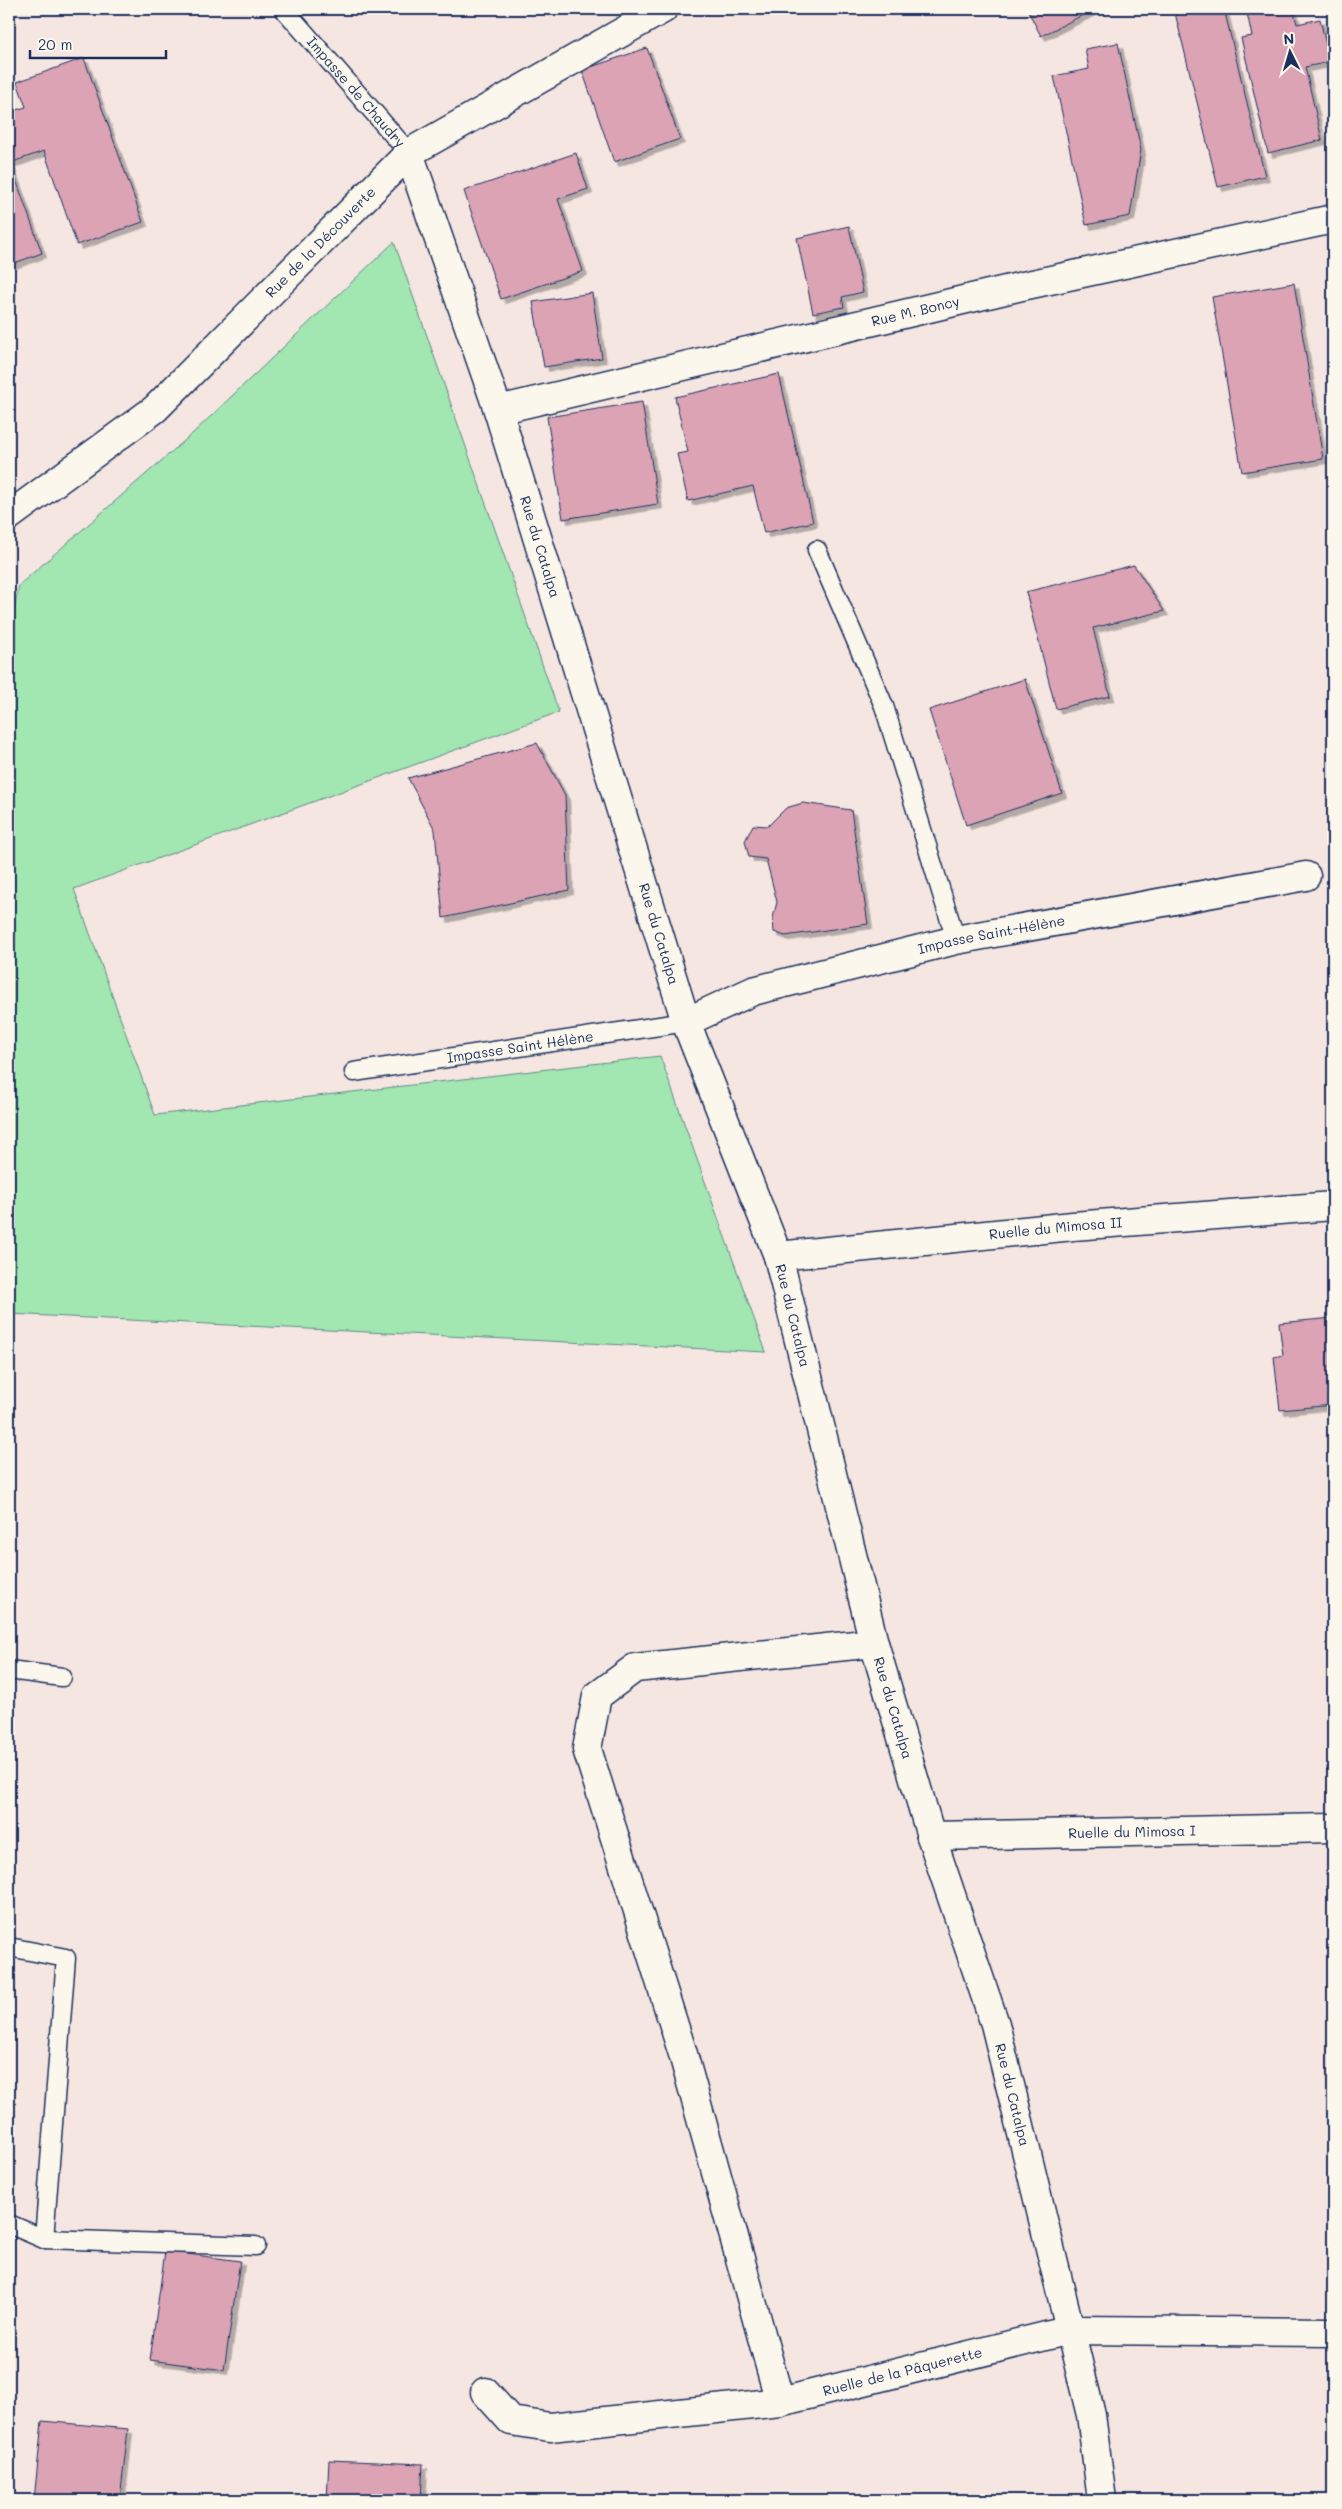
<svg xmlns="http://www.w3.org/2000/svg" width="1342" height="2509" font-family="Mali,sans-serif">
  <style>
    .green { fill: #a2e6b1; stroke: #5e8a88 }
    .building { fill: #dba3b4; stroke: #1b2f5e; filter: url(#shadow) }
    .lines { fill: none; stroke-linecap: round; stroke-linejoin: round }
    .service-casing { stroke: #1b2f5e; stroke-width: 21 }
    .minor-casing { stroke: #1b2f5e; stroke-width: 31 }
    .tertiary-casing { stroke: #1b2f5e; stroke-width: 31 }
    .service { stroke: #fbf7ec; stroke-width: 18 }
    .minor { stroke: #fbf7ec; stroke-width: 28 }
    .tertiary { stroke: #fbf7ec; stroke-width: 28 }
    .labels { text-anchor: middle; stroke-width: 4; stroke-linejoin: round; paint-order: stroke }
    .street-label { font-size: 14px; fill: #1b2f5e; stroke: #fbf7ec }
  </style>
  <defs>
    <filter id="shadow"><feDropShadow dx="4.5" dy="4.5" stdDeviation="0" flood-color="#0004"/></filter>
  </defs>
  <rect width="100%" height="100%" fill="#f5e6e1"/>
  <filter id="ink" filterUnits="userSpaceOnUse"><feTurbulence type="fractalNoise" baseFrequency=".02" numOctaves="2"/><feDisplacementMap in="SourceGraphic" scale="10" xChannelSelector="R" yChannelSelector="G"/><feConvolveMatrix kernelMatrix="1 2 1 2 8 2 1 2 1" color-interpolation-filters="sRGB"/></filter>
  <g filter="url(#ink)">
    <path class="green" d="M394,242L559,712L74,889L155,1115L660,1056L766,1352L9,1314V637L19,585L192,434Z"/>
    <path class="building" d="M1027,9H1095L1041,36Z
      M1174,9H1224L1265,176L1218,187Z
      M1266,9H1293L1297,24L1320,19L1330,62L1305,67L1322,140L1268,153L1241,38L1252,36L1247,13Z
      M1118,43L1141,150L1130,216L1086,225L1054,76L1089,69L1085,49Z
      M647,48L680,139L614,162L582,70Z
      M84,58L143,222L77,245L44,151L10,163L42,253L9,265V112L26,107L17,82Z
      M576,153L588,189L558,199L583,271L501,299L464,191Z
      M849,226L863,292L842,297L844,307L813,313L797,238Z
      M1294,283L1323,459L1242,472L1212,297Z
      M592,293L602,358L544,367L533,302Z
      M779,374L813,522L764,533L753,486L688,501L677,454L688,452L675,397Z
      M642,402L658,504L563,519L547,417Z
      M1134,565L1164,611L1093,628L1110,696L1056,709L1026,592Z
      M1025,679L1062,793L966,825L929,710Z
      M537,743L565,795L569,890L443,918L435,830L408,778Z
      M803,803L851,810L868,924L785,936L774,932L773,918L777,902L766,859L749,857L745,841L753,825L768,826L786,808Z
      M1333,1318V1405L1280,1410L1274,1357L1283,1355L1279,1323Z
      M165,2251L240,2261L224,2370L150,2360Z
      M42,2421L128,2429L120,2500H34Z
      M329,2460L423,2464L421,2500H327Z"/>
    <g class="lines">
      <defs>
        <g id="service">
          <path id="s1" d="M284,9L409,153"/>
          <path d="M817,550L884,706L956,940"/>
          <path id="s2" d="M354,1072L686,1022"/>
          <path d="M9,1670L62,1677"/>
          <path d="M9,1947L66,1958L44,2239"/>
          <path d="M9,2224L44,2239L256,2246"/>
        </g>
        <g id="minor">
          <path id="s3" d="M498,410L1018,287L1333,219"/>
          <path id="s4" d="M686,1022L753,991L956,940L1306,876"/>
          <path id="s5" d="M778,1256L1073,1226L1333,1206"/>
          <path id="s6" d="M931,1836L1333,1828"/>
          <path id="s7" d="M485,2392L511,2421L550,2427L780,2402L1070,2330L1333,2332"/>
          <path d="M780,2402L683,2054L587,1749L597,1696L635,1668L874,1643"/>
        </g>
        <g id="tertiary">
          <path id="s8" d="M409,153L498,410L686,1022L778,1256L874,1643L931,1836L995,2024L1091,2415L1102,2500"/>
          <path id="s9" d="M9,516L155,409L409,153L663,9"/>
        </g>
      </defs>
      <use href="#service" class="service-casing"/>
      <use href="#minor" class="minor-casing"/>
      <use href="#tertiary" class="tertiary-casing"/>
      <use href="#service" class="service"/>
      <use href="#minor" class="minor"/>
      <use href="#tertiary" class="tertiary"/>
    </g>
  </g>
  <g class="labels">
    <g class="street-label">
      <text dy="5" stroke="none"><textPath href="#s1" startOffset="110">Impasse de Chaudry</textPath></text>
      <text dy="5" stroke="none"><textPath href="#s9" startOffset="416">Rue de la Découverte</textPath></text>
      <text dy="5" stroke="none"><textPath href="#s3" startOffset="429">Rue M. Boncy</textPath></text>
      <text dy="5" stroke="none"><textPath href="#s8" startOffset="415">Rue du Catalpa</textPath></text>
      <text dy="5" stroke="none"><textPath href="#s8" startOffset="820">Rue du Catalpa</textPath></text>
      <text dy="5" stroke="none"><textPath href="#s4" startOffset="319">Impasse Saint-Hélène</textPath></text>
      <text dy="5" stroke="none"><textPath href="#s2" startOffset="168">Impasse Saint Hélène</textPath></text>
      <text dy="5" stroke="none"><textPath href="#s5" startOffset="279">Ruelle du Mimosa II</textPath></text>
      <text dy="5" stroke="none"><textPath href="#s8" startOffset="1225">Rue du Catalpa</textPath></text>
      <text dy="5" stroke="none"><textPath href="#s8" startOffset="1630">Rue du Catalpa</textPath></text>
      <text dy="5" stroke="none"><textPath href="#s6" startOffset="201">Ruelle du Mimosa I</textPath></text>
      <text dy="5" stroke="none"><textPath href="#s8" startOffset="2035">Rue du Catalpa</textPath></text>
      <text dy="5" stroke="none"><textPath href="#s7" startOffset="436">Ruelle de la Pâquerette</textPath></text>
    </g>
  </g>
  <rect width="1342" height="2509" fill="none" stroke="#fbf7ec" stroke-width="30"/>
  <rect x="15" y="15" width="1312" height="2479" fill="none" stroke="#1b2f5e" stroke-width="2" filter="url(#ink)"/>
  <g transform="translate(1290 52) rotate(355)" stroke="#fbf7ec" stroke-width="4" paint-order="stroke">
  <path d="M0-4L9 19L0 12L-9 19Z" fill="#1b2f5e"/>
  <text y="-8" font-size="14" font-weight="bold" text-anchor="middle" fill="#1b2f5e">N</text>
  </g>
  <path d="M30 50v8h136v-8" fill="none" stroke="#1b2f5e" stroke-width="2.5"/>
  <text x="38" y="50" font-size="15" fill="#1b2f5e" stroke="#fbf7ec" stroke-width="4" paint-order="stroke">20 m</text>
</svg>
